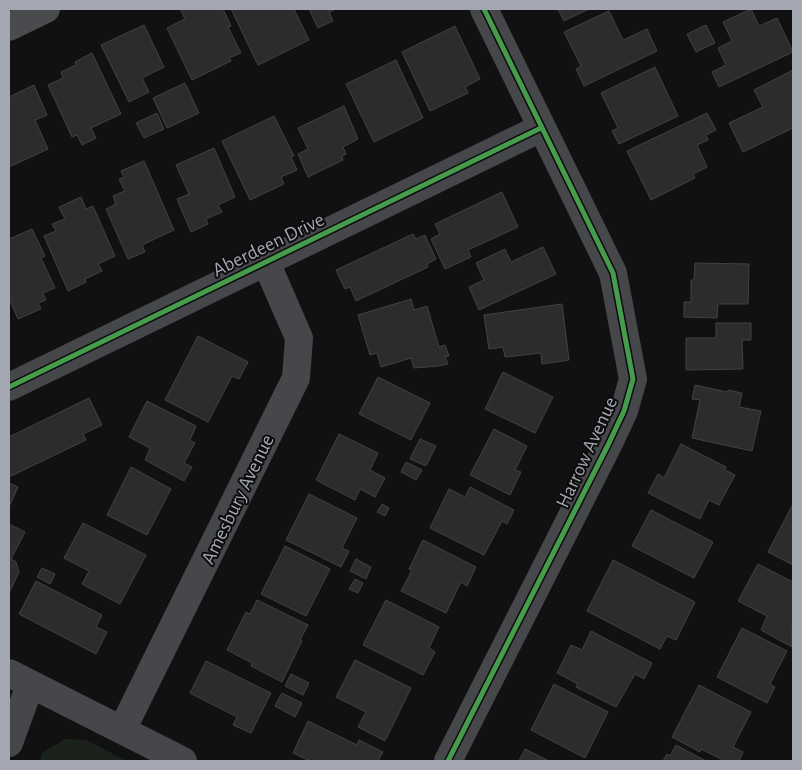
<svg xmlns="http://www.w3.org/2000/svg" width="802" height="770" font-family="'Alegreya Sans',sans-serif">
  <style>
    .green { fill: #1b221c }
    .building { fill: #2c2c2d; stroke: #414245 }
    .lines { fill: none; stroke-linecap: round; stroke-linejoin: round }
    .minor { stroke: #46474a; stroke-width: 28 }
    .secondary { stroke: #4a4b4e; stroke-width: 28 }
    .cycleway-casing { stroke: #0c0c0d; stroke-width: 8 }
    .cycleway { stroke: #469c4c; stroke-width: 5 }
    .labels { text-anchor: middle; stroke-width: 4; stroke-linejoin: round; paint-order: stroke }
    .street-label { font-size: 20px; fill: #a3a7b2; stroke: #0c0c0d }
  </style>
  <rect width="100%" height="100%" fill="#111112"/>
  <path class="green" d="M65,739L86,740L127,761H40L42,753Z"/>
  <path class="building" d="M180,9H223L231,26L228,27L241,53L229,58L231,61L192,80L167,28L185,19Z
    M231,9H294L309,40L258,65Z
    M309,9H336L329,12L333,21L318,28Z
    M558,9H589L564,21Z
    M751,9L759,26L777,18L793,52L719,87L712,72L726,65L718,48L732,41L723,22Z
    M609,11L623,40L647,29L657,51L584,86L576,69L581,66L564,32Z
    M144,25L164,67L142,78L149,92L129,102L101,45Z
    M706,25L715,43L696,52L687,34Z
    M455,26L480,79L465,87L468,93L430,111L402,52Z
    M92,53L121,114L91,128L96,138L82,145L77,135L72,137L48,85L63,78L61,72L76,65L75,62Z
    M396,60L423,118L374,142L346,84Z
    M655,67L678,116L619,144L612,131L618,128L601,93Z
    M793,70V128L743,152L729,123L763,107L754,90Z
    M185,83L199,113L167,128L153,98Z
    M34,85L47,115L35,120L48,149L9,167V97Z
    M344,106L358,139L343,147L346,154L342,156L343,160L308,177L298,154L308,149L298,128Z
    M157,113L164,129L144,138L136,123Z
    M707,113L716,130L706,135L708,140L697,145L707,167L693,174L695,178L651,200L627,151Z
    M274,116L294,156L291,157L297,170L281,177L284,184L250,200L222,141Z
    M214,148L235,197L218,205L222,212L206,219L208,224L191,232L177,199L189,194L176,165Z
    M144,161L174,230L142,245L145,252L128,259L106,209L116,204L113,196L125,191L119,179L124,177L121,171Z
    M502,192L518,227L468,250L471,257L445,269L431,239L440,234L435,224Z
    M81,197L86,209L93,206L115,256L98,264L102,271L85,279L86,282L68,291L44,236L56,231L52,224L65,219L59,207Z
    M32,229L45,256L41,258L55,288L43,293L46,300L38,303L41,309L18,319L9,298V239Z
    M413,234L416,239L425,235L436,259L427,264L428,267L356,301L350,287L345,289L336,270Z
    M543,247L556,274L479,310L469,287L484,280L476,263L505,249L511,262Z
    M695,263L749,264L748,304H718L717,318L684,317V302H691V280H694Z
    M411,299L414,310L427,306L439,347L445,345L449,356L445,357L448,364L439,366L414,368L411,358L381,367L377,353L370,355L358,315Z
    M562,304L569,360L542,364L541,353L505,357L503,347L489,349L484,315Z
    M716,323H751V340H742L743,369L686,370V338H716Z
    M198,336L248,362L239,379L232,376L208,422L165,400Z
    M503,372L553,397L535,433L485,409Z
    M378,377L430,403L411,440L359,414Z
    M695,385L727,392L728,390L742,393L739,407L761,411L752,451L692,438L700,400L692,399Z
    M89,398L102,425L83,434L86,440L9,477V437Z
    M147,401L196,426L190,440L195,443L184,463L192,467L184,481L145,460L150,448L129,437Z
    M494,429L527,446L515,470L521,472L510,495L470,475Z
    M339,434L378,453L370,470L385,478L375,497L360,489L355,500L316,480Z
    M420,439L436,446L426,466L410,459Z
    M681,444L726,467L725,470L735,475L719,505L709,500L700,519L648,493L658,474L664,478Z
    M406,462L422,470L416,480L401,472Z
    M131,467L171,489L147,535L107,515Z
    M9,483L18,487L9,507Z
    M470,487L514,510L507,524L502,521L484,555L430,528L449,489L465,497Z
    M309,494L357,518L342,548L349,551L341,567L286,540Z
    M382,504L389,508L385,516L377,512Z
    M793,504V565L768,552Z
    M651,510L713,542L694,578L632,546Z
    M83,523L146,555L120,604L82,584L89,571L64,558Z
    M9,524L25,532L11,559L16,562L19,572L9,593Z
    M423,540L476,567L467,586L461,582L446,613L401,591L412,570L409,569Z
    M285,546L330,569L306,616L261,594Z
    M356,559L371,567L366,579L350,571Z
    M613,560L695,602L676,640L667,636L660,649L587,611Z
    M758,564L793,582L792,647L761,630L767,616L738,601Z
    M42,568L55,574L50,584L37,577Z
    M355,579L363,583L358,593L349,589Z
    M36,581L102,615L96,627L107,632L96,654L19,614Z
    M257,600L308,625L300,640L302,641L282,682L251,666L252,663L227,650L246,612L250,614Z
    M386,600L439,627L429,648L435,652L423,675L363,645Z
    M742,628L787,651L770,684L775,687L767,703L717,677Z
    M591,631L652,663L644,679L635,674L616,707L576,687L578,684L557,673L571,645L582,650Z
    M355,660L411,688L385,741L358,727L366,712L336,697Z
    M206,661L271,693L251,733L233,725L237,717L190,693Z
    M291,674L309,683L303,695L285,686Z
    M554,684L608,712L585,758L531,730Z
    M699,685L751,712L733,747L743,752L739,761H725L701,749L700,752L672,737Z
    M282,693L302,703L295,717L275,706Z
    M308,721L357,745L359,740L383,752L378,761H310L293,753Z
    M676,745L706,761H663L667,754L670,756Z
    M525,749L549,761H519Z"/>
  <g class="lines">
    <path class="minor" d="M9,387L541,128
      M9,673L183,761
      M122,730L296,378L299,338L266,262
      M9,743L30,685
      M448,761L608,445L624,411L633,379L613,273L484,9"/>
    <path class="secondary" d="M9,27L46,9"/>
    <defs>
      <path id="cycleway" d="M9,387L541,128
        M448,761L608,445L624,411L633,379L613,273L484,9"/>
    </defs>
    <use href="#cycleway" class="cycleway-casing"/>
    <use href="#cycleway" class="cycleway"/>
  </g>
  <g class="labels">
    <g class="street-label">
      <text transform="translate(268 244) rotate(-26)" y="7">Aberdeen Drive</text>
      <text transform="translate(586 452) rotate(-65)" y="7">Harrow Avenue</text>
      <text transform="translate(237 499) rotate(-64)" y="7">Amesbury Avenue</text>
    </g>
  </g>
  <rect width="802" height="770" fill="none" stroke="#a3a7b2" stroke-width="20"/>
</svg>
